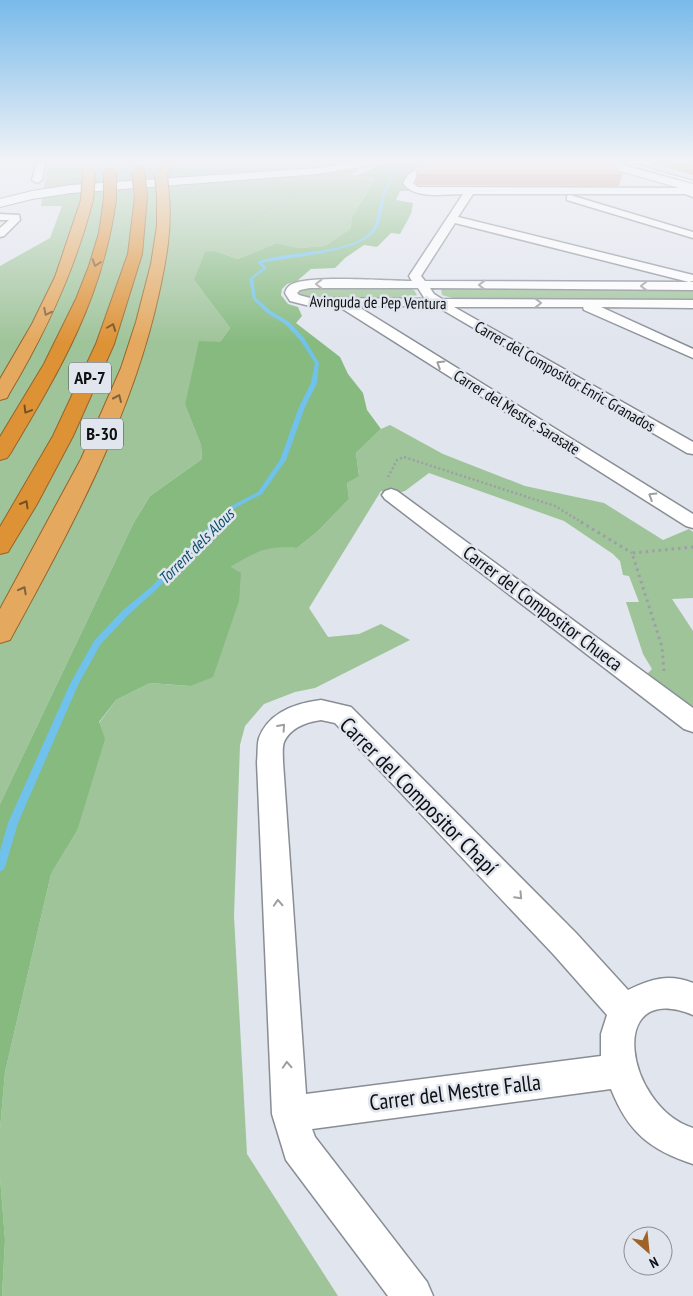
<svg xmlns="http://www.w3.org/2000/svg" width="693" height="1296" font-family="'PT Sans Narrow',sans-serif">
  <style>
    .green { fill: #9fc499 }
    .forest { fill: #86ba7f }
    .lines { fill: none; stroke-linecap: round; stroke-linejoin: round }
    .stream { fill: #70c2ec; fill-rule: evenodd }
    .service-casing { stroke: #898d95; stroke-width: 3 }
    .minor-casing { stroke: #898d95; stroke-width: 3 }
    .tertiary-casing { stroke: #898d95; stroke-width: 2 }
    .secondary-casing { stroke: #898d95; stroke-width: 2 }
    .trunk-casing { stroke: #956429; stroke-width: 2 }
    .motorway-casing { stroke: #956429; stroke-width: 2 }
    .path-far2 { stroke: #9c9fa6; stroke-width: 1; stroke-dasharray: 1 2; stroke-linecap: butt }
    .path-far1 { stroke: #9c9fa6; stroke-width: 2.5; stroke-dasharray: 2 2.5; stroke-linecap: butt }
    .path { stroke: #9c9fa6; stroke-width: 3; stroke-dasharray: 2.5 4; stroke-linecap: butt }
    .service { fill: #fff; fill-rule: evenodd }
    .minor { fill: #fff; fill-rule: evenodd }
    .tertiary { fill: #fff; fill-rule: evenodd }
    .secondary { fill: #fff; fill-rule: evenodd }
    .trunk { fill: #e4a85e; fill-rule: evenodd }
    .motorway { fill: #de9236; fill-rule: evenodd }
    .trunk-bridge-casing { stroke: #956429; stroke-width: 14; stroke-linecap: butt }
    .motorway-bridge-casing { stroke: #956429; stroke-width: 14; stroke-linecap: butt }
    .trunk-bridge { stroke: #e4a85e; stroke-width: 12 }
    .motorway-bridge { stroke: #de9236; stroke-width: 12 }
    .wall { fill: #ce916f }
    .building { fill: #f0a981; stroke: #a8765a }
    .oneway { stroke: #765024 }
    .oneway2 { stroke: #9f9fa0 }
    .oneway3 { stroke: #84633c }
    .labels { text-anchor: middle; stroke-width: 5; stroke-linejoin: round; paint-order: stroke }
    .far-street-label { font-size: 16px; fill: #0e0f12; stroke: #e1e5ee }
    .far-water-label { font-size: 16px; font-style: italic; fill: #074e69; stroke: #e1e5ee }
    .shield { fill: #e1e5ee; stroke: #4d4f54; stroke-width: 1 }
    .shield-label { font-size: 18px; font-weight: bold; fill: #0e0f12 }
    .street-label { font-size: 19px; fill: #0e0f12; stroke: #e1e5ee }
    .near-street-label { font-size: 22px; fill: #0e0f12; stroke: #e1e5ee }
  </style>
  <rect width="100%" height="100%" fill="#e1e5ee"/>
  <path class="green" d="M48,162H363L322,173L361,167L351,175L376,178L352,217L350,229L325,246L298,248L277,243L238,259L215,251L194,280L230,328L220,342L185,405L201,445L202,459L150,496L133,524L0,804V266L50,238L62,206H41Z
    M406,287L414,290L417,295L400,299H309L298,293L299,290L308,288Z
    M446,288L693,289V300L452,298L442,295L441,289Z
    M390,425L443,454L525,486L604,503L663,540L689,529L693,532V598L672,599L693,631V710L647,674L652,669L643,654L626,602H639L629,576L623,575L620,561L613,554L564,521L429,473L405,491L391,495L381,491L309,608L328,637L359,634L381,624L410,640L315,688L295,692L264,704L245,726L240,745L234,916L247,1154L338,1296H2L5,1240L0,1177V1129L5,1072L51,874L77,831L99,723L116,700L150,683L190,686L231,567L251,554L277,546L297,548L317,532L349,499L347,483L359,475L356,453L381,429Z"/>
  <path class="forest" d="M386,162H430L406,178L404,185L414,191H400L396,200L413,203L411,214L400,234L391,233L377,247L364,245L345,258L335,268L311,269L297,281L287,284L282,289L281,295L288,304L298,307L302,316L296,323L340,357L348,374L363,393L367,410L381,429L356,453L359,476L347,483L349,499L317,532L297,548C268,545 255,552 231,567L241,573L239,601L213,677L190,686L150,683L116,700L99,722L105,739L77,831L51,874L5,1072L0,1129V804L133,524L150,496L202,459L201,445L185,405L199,341L220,342L230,328L194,280L205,252L215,251L238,259L277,243L298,248L325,246L350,229L352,217L376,178L355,176Z
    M0,1177L5,1240L2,1296H0Z"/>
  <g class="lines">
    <path class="stream" d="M400,162H403L394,169C394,181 387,188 384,198C382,209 382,222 375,231C359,253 288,257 262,263L267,268L253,279L256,298L271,311L289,322L304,338L319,363L317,383L305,407L286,460L262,494L235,508L212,529L156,590L128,615L100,645L78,685L18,823L5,867L3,870L0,872V851L8,823L70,684L94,641L122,611L152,586L208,527L231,506L258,492L280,460L299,407L311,383L315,363L300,340L285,324L267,313L253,299L249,279L263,268L257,262C285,250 351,255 371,231C378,222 378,208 381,198C384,187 391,182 390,169Z"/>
    <defs>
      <path id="service" d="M620,162H627L693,181V183Z"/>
      <path id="minor" d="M37,162H45L42,180L37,183L32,180Z
        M427,162H437L415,179L413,183L418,187L686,188L693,190V197L685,194H473L458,217L693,275V281L689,282L455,223L421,276L425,281L693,282V290L430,288L434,294L442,299L693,300V308L601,307L693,349V358L584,310L583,307H454L693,442V454L687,453L436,306H357L693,514V528L686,526L338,306H310L290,301L285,293C286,289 288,286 292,284C312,275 387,281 412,281L409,276L463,194C446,194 414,200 403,183L408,175ZM310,288H418L425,299L310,298L299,295L297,293L300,290Z
        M570,195L693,232V238L567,200V196Z
        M0,214L19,215L20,220L4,236L0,237V228L9,220H0Z
        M391,489L397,491L693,708V732L684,729L385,499L382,495L385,491Z
        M321,700L351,707L576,933L628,990C650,979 669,973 693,983V1015C605,979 625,1106 693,1128V1164C650,1150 628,1132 611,1089L312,1129L315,1137L427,1282L433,1296H388L286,1160L272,1114L257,762C258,754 257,745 259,738C269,712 296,703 321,700ZM321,720L335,723L554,955L607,1015L601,1034V1056L306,1094L283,762C283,756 282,747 284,742C291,727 307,722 321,720Z"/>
      <path id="tertiary" d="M354,162H379L374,165L318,174L71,193L32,199L0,207V199L32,191L71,185L318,168Z"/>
      <path id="secondary" d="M595,162H612L693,184V192L596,164Z"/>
      <path id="trunk" d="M165,162H176L165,177H157L155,175Z
        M163,192L169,196C172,229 166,261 159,293C132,417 70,530 10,640L0,643V609L81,459L121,368L136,322L151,264L157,226V196Z
        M87,196L93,200C75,270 46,332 9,394L7,398L0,400V379L32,324L55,277L81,200Z"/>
      <path id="motorway" d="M141,193L147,197L142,254L114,344L73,436L37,504L8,552L0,554V527L53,436L96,344L128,254L135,197Z
        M110,195L116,199C103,298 60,370 10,454L7,458L0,460V437L44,364L76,299L89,266L99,233L104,199Z"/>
    </defs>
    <use href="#service" class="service-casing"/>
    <use href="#minor" class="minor-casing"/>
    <use href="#tertiary" class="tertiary-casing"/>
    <use href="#secondary" class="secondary-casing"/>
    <use href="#trunk" class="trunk-casing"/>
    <use href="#motorway" class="motorway-casing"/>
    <path class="path-far2" d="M245,225L302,188"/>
    <path class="path-far1" d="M388,477L397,460L404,457L555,506L583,523"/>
    <path class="path" d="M581,522L632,553
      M664,671L662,647L632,553L693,547"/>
    <use href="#service" class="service"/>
    <use href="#minor" class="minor"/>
    <use href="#tertiary" class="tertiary"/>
    <use href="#secondary" class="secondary"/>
    <use href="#trunk" class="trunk"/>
    <use href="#motorway" class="motorway"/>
    <defs>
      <path id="trunk-bridge" d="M161,175L163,196
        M87,200L89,173"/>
      <path id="motorway-bridge" d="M138,171L141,197
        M110,173V199"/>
    </defs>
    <use href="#trunk-bridge" class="trunk-bridge-casing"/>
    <use href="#motorway-bridge" class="motorway-bridge-casing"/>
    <use href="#trunk-bridge" class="trunk-bridge"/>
    <use href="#motorway-bridge" class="motorway-bridge"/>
  </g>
  <path class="wall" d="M648,162H693V175Z
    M416,172L622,175L619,186L419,185L416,183Z"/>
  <path class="building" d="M430,162H612L622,175H419L416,172Z"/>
  <defs><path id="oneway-chevron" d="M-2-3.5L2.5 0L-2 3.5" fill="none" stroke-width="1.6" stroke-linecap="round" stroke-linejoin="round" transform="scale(1.25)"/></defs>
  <g class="oneway">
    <use href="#oneway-chevron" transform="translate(96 263) rotate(108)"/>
    <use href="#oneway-chevron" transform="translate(112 327) rotate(-69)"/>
    <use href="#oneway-chevron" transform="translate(27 410) rotate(121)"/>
    <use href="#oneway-chevron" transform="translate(25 504) rotate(-60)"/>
  </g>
  <g class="oneway2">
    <use href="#oneway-chevron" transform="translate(319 284) rotate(-180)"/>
    <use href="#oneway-chevron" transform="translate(482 285) rotate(-180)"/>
    <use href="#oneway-chevron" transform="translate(644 286) rotate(-180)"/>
    <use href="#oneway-chevron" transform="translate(538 303)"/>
    <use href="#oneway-chevron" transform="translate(440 364) rotate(-148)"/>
    <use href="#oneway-chevron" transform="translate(652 496) rotate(-148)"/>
    <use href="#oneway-chevron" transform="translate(282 727) rotate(-48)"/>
    <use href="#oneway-chevron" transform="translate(519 896) rotate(46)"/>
    <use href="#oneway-chevron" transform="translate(278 903) rotate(-93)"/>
    <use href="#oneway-chevron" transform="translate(287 1065) rotate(-93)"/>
  </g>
  <g class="oneway3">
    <use href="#oneway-chevron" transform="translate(47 312) rotate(117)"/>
    <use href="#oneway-chevron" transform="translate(118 398) rotate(-66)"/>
    <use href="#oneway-chevron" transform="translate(23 590) rotate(-62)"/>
  </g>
  <linearGradient id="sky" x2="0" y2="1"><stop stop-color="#78baea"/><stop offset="0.47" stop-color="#f2f3f7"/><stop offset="1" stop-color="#f2f3f7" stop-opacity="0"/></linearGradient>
  <rect width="693" height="343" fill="url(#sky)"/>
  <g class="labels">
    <g class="far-street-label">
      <text transform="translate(378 302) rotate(1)" y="6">Avinguda de Pep Ventura</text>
      <text transform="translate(565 376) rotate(30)" y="6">Carrer del Compositor Enric Granados</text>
      <text transform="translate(517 412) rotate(32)" y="6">Carrer del Mestre Sarasate</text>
    </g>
    <g class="far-water-label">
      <text transform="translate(196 546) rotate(-45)" y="6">Torrent dels Alous</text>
    </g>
    <g class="shield">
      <rect x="69" y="362.5" width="42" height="31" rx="4"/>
      <rect x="81" y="418.5" width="42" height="31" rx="4"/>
    </g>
    <g class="shield-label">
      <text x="90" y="384">AP-7</text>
      <text x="102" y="440">B-30</text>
    </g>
    <g class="street-label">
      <text transform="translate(543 608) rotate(37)" y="7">Carrer del Compositor Chueca</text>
    </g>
    <g class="near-street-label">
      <text transform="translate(419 796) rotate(45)" y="8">Carrer del Compositor Chapí</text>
      <text transform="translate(455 1092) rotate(-7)" y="8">Carrer del Mestre Falla</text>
    </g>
  </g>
  <g transform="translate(648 1251) rotate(153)"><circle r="24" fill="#e1e5ee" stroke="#8d8f96"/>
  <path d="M0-4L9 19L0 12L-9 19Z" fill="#a06327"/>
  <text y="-8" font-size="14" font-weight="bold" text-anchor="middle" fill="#0e0f12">N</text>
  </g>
</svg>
